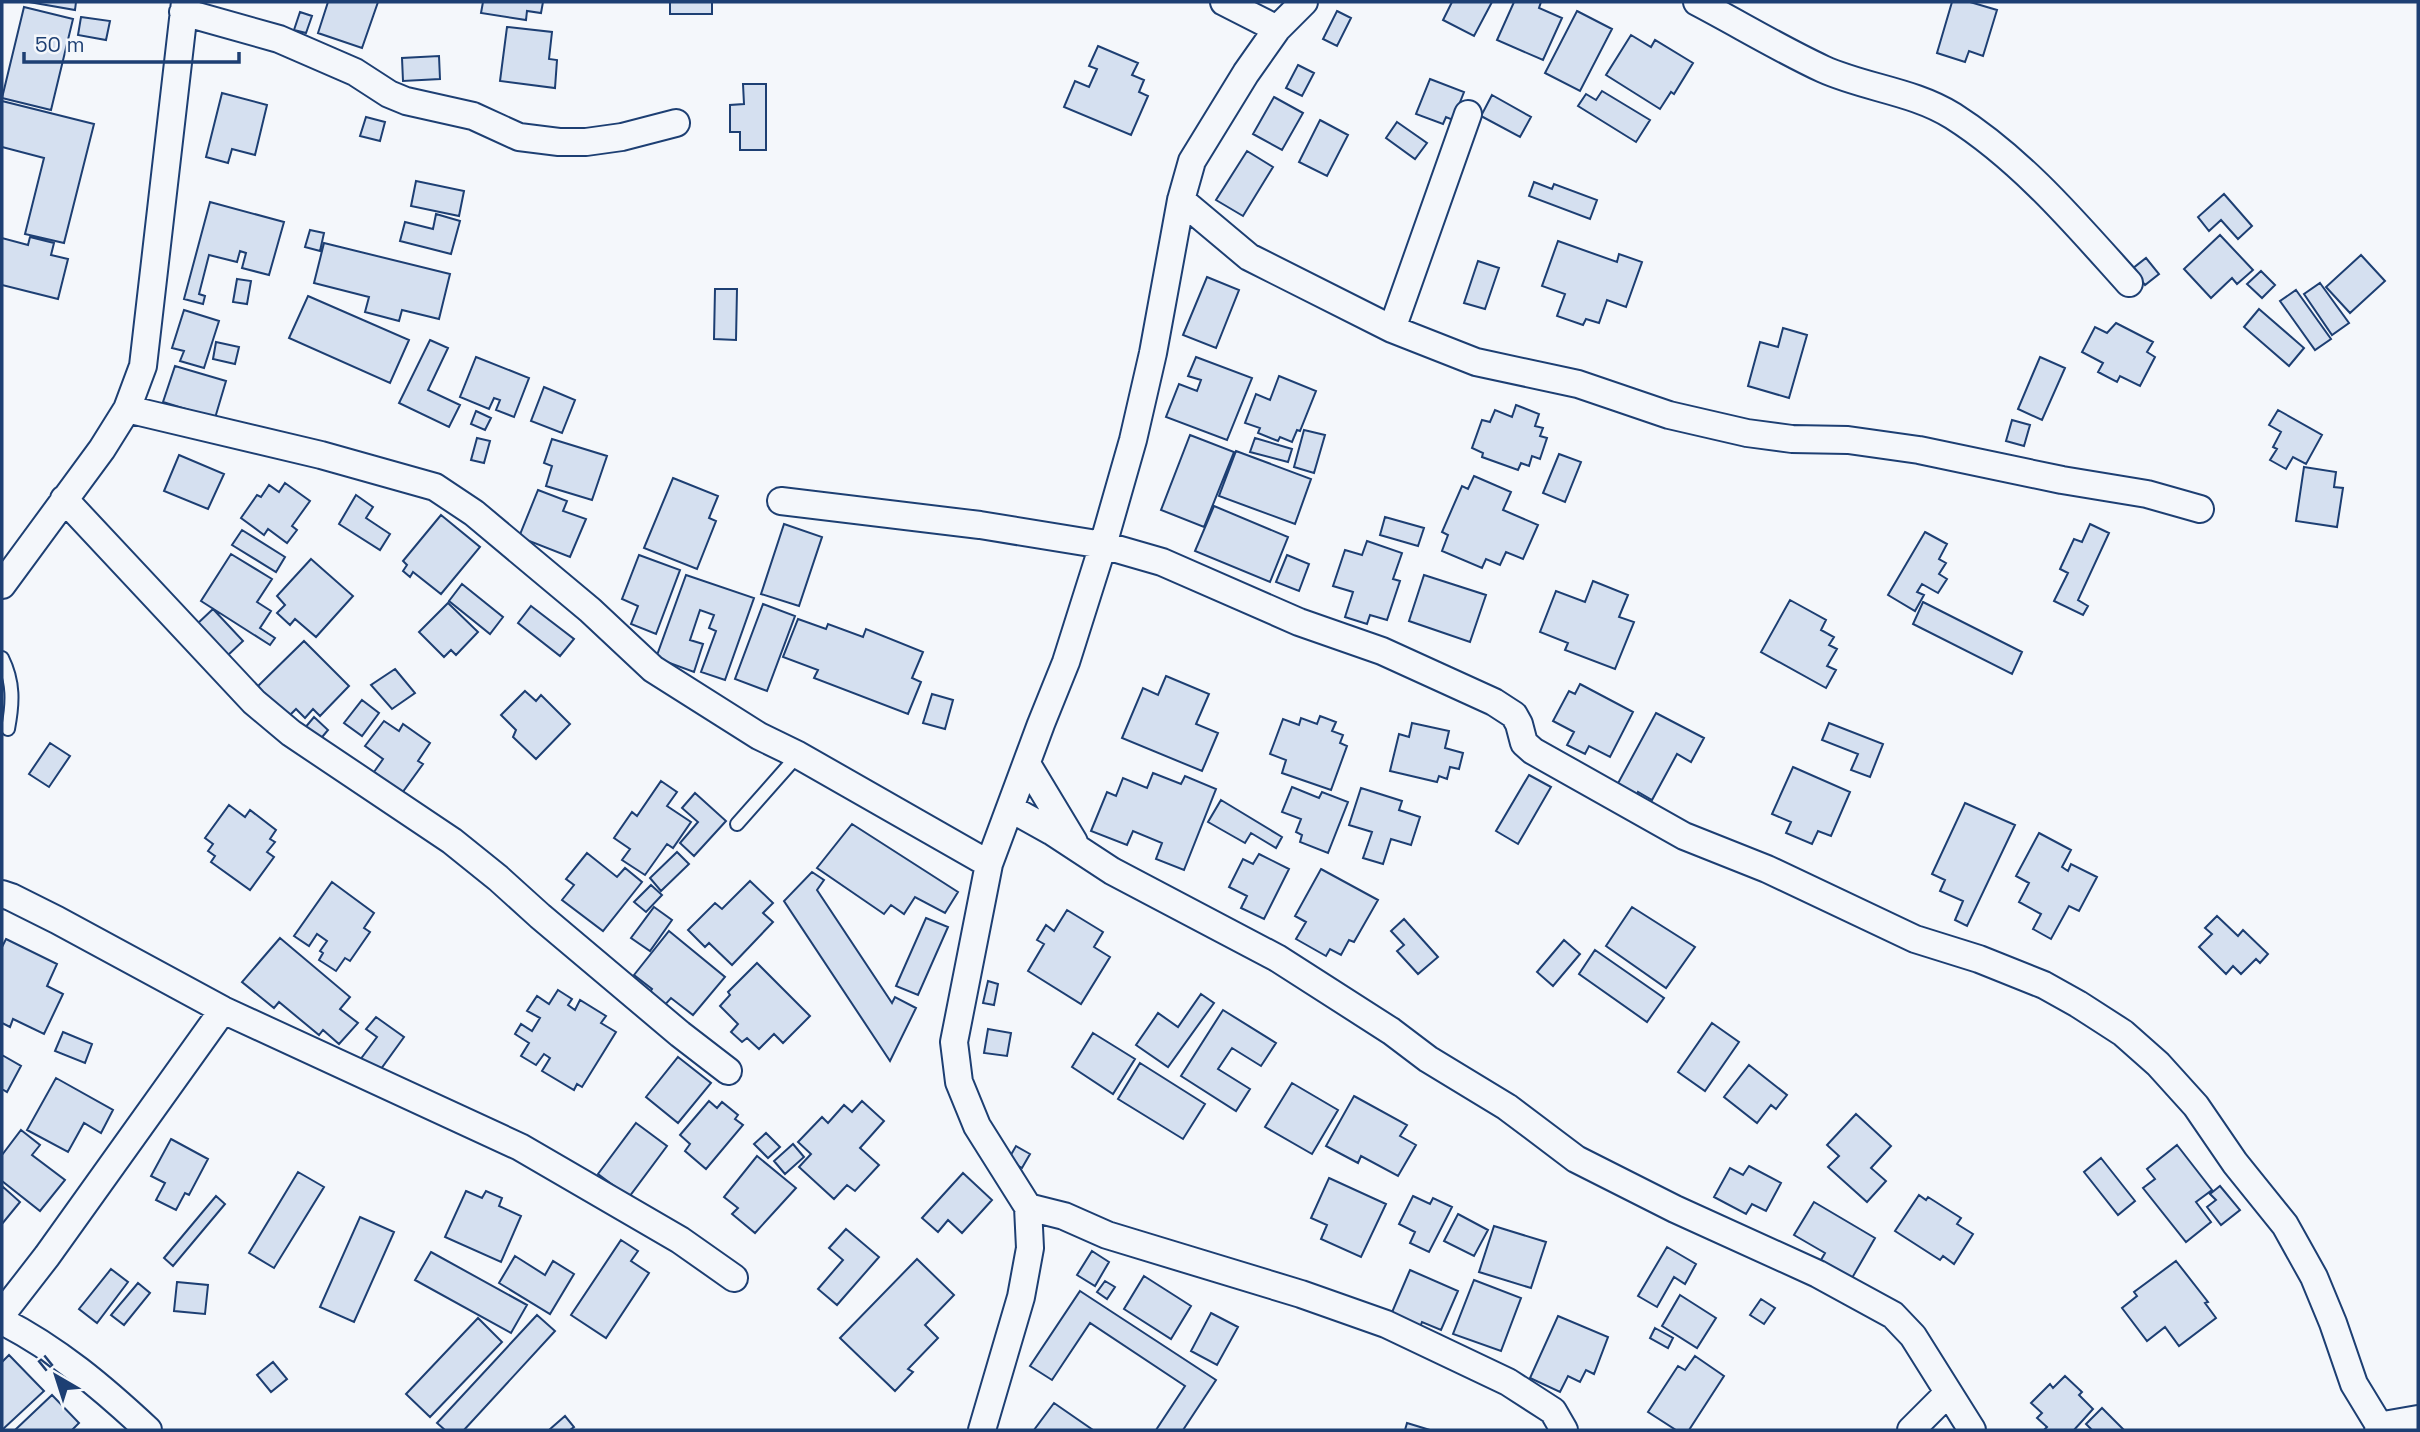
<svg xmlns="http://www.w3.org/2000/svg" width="2420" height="1432" font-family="'Space Grotesk',sans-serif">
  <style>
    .building { fill: #d5e0f0; stroke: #1d3f73; stroke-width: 2 }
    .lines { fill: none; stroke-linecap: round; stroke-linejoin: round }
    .service-casing { stroke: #1d3f73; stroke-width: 16 }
    .minor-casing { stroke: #1d3f73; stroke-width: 30 }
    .service { stroke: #f4f7fb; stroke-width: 12 }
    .minor { stroke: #f4f7fb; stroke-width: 26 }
  </style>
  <rect width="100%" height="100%" fill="#f4f7fb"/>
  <path class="building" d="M29,2H76L75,10Z
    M328,2H378L362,48L318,33Z
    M483,2H543L541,13L527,11L526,20L481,13Z
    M670,2H712V14H670Z
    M1452,2H1492L1474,36L1443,20Z
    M1514,2H1541L1539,8L1562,18L1543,60L1497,40Z
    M1952,2H1970L1997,10L1983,56L1969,51L1965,62L1937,53Z
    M24,7L73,19L51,110L2,98Z
    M1337,11L1351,18L1337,46L1323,39Z
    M1577,11L1612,29L1580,91L1545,73Z
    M300,12L312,16L306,33L294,30Z
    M81,17L110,21L106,40L78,35Z
    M507,27L552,32L549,59L557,60L555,88L500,81Z
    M1631,35L1651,47L1655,40L1693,63L1674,94L1671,92L1660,109L1606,75Z
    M1098,46L1138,63L1132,75L1144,80L1139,92L1148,96L1131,135L1064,107L1075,81L1089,87L1097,69L1089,66Z
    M439,56L440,79L403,81L402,58Z
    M1298,65L1314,73L1302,96L1286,88Z
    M1430,79L1464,92L1453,120L1446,117L1443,124L1416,114Z
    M743,84H766V150H740V132H730V105L744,104Z
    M1602,91L1650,120L1636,142L1578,106L1586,94L1596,100Z
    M222,93L267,105L255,155L232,149L228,163L206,157Z
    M1492,95L1531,117L1520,137L1481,116Z
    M1274,97L1303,113L1282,150L1253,134Z
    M2,101L94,124L64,243L25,234L44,158L2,147Z
    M366,117L385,122L380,141L360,136Z
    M1320,120L1348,135L1327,176L1299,162Z
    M1397,122L1427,143L1415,159L1386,138Z
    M1247,151L1273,167L1243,216L1216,200Z
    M416,181L464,191L459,216L411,206Z
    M1534,182L1552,189L1554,184L1597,200L1590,219L1529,196Z
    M2224,194L2252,226L2238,239L2221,220L2209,231L2198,217Z
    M210,202L284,222L269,275L242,268L246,253L240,251L237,262L209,255L199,294L205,296L203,304L184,299Z
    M436,214L460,221L451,254L400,241L405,222L433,229Z
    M310,230L324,233L320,251L305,247Z
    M2220,235L2253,270L2237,284L2232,278L2211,298L2184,269Z
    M30,237L54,243L51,255L68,259L58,299L2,285V238L28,245Z
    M1558,241L1617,262L1619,254L1642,262L1626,307L1607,300L1599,323L1586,319L1583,325L1557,316L1565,294L1542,286Z
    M324,243L450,274L439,319L402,310L399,321L365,312L369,297L314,283Z
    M2361,255L2385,281L2350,313L2326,287Z
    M2146,258L2159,274L2145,285L2132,269Z
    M1478,261L1499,268L1485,309L1464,303Z
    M2261,271L2275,285L2262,298L2247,284Z
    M1207,277L1239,290L1216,348L1183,335Z
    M237,279L251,281L247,304L233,302Z
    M2320,283L2349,323L2332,335L2304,294Z
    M715,289H737L736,340L714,339Z
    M2296,290L2331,339L2315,350L2280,301Z
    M308,296L409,340L390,383L289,338Z
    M2259,309L2304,348L2289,366L2244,327Z
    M184,310L219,321L204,368L180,361L184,351L172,348Z
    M2116,323L2153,342L2147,352L2155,357L2140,386L2120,376L2117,382L2098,372L2103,363L2082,352L2095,327L2107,333Z
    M1783,328L1807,335L1789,398L1748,386L1760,342L1778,347Z
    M430,340L448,348L428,390L460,405L449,427L399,403Z
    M216,342L239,347L235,364L213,359Z
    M476,357L529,378L514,417L496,410L500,400L494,398L489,409L460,397Z
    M1196,357L1252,378L1227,440L1166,417L1179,384L1197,391L1201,380L1188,376Z
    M2040,357L2065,368L2042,420L2018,409Z
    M175,366L226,381L215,418L163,402Z
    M1279,376L1316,391L1300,431L1297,430L1292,442L1280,437L1278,441L1258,433L1260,428L1245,423L1256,394L1270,400Z
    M544,387L575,400L562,433L531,421Z
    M1516,405L1539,414L1535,426L1543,428L1540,436L1547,438L1540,459L1532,456L1529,466L1521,463L1518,470L1482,457L1483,453L1472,448L1482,420L1490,422L1495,410L1512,417Z
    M2278,410L2322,435L2306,464L2293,457L2286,469L2270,460L2277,449L2273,447L2281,432L2269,425Z
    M476,411L491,418L485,430L471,424Z
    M2012,420L2030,425L2024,446L2006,441Z
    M1304,430L1325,435L1314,473L1294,467Z
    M1190,435L1234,452L1204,527L1161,510Z
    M477,438L490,441L484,463L471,460Z
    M1255,438L1292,449L1288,462L1250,452Z
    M552,439L607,456L592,500L546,486L552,466L544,463Z
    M1236,451L1311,479L1295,524L1219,496Z
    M1559,454L1581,462L1565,502L1543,493Z
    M179,455L224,474L208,509L164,491Z
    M2304,467L2336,472L2334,487L2343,488L2337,527L2296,521Z
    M1474,476L1511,492L1503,510L1538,525L1523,559L1506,552L1500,565L1486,559L1482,568L1442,551L1448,535L1442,532L1462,486L1468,489Z
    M673,478L718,496L709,518L716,521L697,569L644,548Z
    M285,483L310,501L292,526L297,530L287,543L268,529L264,535L241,518L257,495L261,497L269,485L279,492Z
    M538,490L567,501L563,511L586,519L570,557L519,537Z
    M356,495L373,507L366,518L390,534L380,550L339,524Z
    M1214,506L1288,537L1270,582L1195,551Z
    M441,515L480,547L441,594L413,572L410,577L403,571L407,565L403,561Z
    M1385,517L1424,528L1418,546L1380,535Z
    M784,524L822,537L799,606L761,594Z
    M2090,524L2109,533L2078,600L2088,606L2083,615L2054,601L2068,573L2060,569L2074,539L2082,542Z
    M242,530L285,557L276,572L232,545Z
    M1925,532L1947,544L1939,559L1946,563L1939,574L1947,579L1938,593L1922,584L1917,592L1924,595L1915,611L1888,595Z
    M1367,541L1402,553L1393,579L1400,581L1387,620L1370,615L1367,624L1345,617L1353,592L1333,586L1345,550L1362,555Z
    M231,554L272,579L257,602L271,611L260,628L275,638L270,645L201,601Z
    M639,555L680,570L656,634L631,624L638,606L622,599Z
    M1287,555L1309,564L1299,591L1276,582Z
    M311,559L353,596L316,637L295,619L290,625L277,613L285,605L277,596Z
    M686,575L754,598L725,680L701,672L716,631L709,628L714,615L700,610L690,640L703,644L694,672L656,658Z
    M1424,575L1486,595L1470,642L1409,621Z
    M1593,581L1628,595L1619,617L1634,622L1615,669L1565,650L1568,643L1540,632L1556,591L1585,602Z
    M462,584L503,617L490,634L449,601Z
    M1790,600L1826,620L1821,630L1834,637L1829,645L1837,649L1827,666L1836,670L1826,688L1761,652Z
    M1923,602L2022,652L2012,674L1913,624Z
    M448,603L478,632L456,655L451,650L444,657L419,632Z
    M763,604L795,616L767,691L735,679Z
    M531,606L574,639L560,656L518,623Z
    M213,609L243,641L227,656L197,624Z
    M798,619L826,629L828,624L863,637L866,629L923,652L912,678L921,682L908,714L814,678L818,670L783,657Z
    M304,641L349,686L320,716L313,709L305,718L296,709L288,717L257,687Z
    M395,669L415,693L392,709L371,685Z
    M1166,676L1209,694L1196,724L1218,733L1202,771L1122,738L1143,688L1158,695Z
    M1580,684L1633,712L1610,757L1589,746L1585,754L1567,745L1574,732L1553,721L1569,691L1575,694Z
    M525,691L536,701L541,695L570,724L536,759L513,737L516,730L501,715Z
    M932,694L953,700L945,729L923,723Z
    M362,700L379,713L362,736L344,723Z
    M1656,713L1704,738L1691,762L1677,754L1652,800L1638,792L1636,797L1616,787Z
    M1320,716L1336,722L1332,731L1343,735L1340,743L1347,746L1331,790L1282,773L1286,760L1270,754L1283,719L1299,725L1301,718L1317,724Z
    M314,717L328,730L318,742L304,729Z
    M384,721L399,731L403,724L430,743L418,761L423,764L402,793L374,772L383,759L365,746Z
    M1412,723L1449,731L1445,748L1463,753L1459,769L1450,767L1447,779L1439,776L1437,782L1390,771L1399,734L1409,737Z
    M1829,723L1883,744L1870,777L1851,770L1858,754L1822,740Z
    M50,743L70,756L49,787L29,774Z
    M1793,767L1850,792L1831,836L1818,831L1812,844L1786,833L1791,822L1772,814Z
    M1153,773L1181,784L1185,776L1216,789L1184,870L1156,859L1162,843L1133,831L1127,845L1091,831L1107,792L1116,796L1123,778L1147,788Z
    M1529,775L1551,787L1518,844L1496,831Z
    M661,781L677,792L667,806L691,822L673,848L667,844L645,875L622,860L630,849L614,838L632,812L637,816Z
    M1292,787L1319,798L1322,792L1348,802L1328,853L1300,842L1302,835L1296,832L1301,819L1282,812Z
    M1361,788L1402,801L1399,810L1420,817L1411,845L1391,839L1383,864L1363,858L1372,832L1349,825Z
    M695,793L726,821L694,856L680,843L698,822L682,808Z
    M1221,800L1282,837L1276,848L1251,833L1245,843L1208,822Z
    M1965,803L2015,825L1967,926L1955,920L1963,901L1940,891L1945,880L1932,874Z
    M229,805L245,817L250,810L276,830L270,839L275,842L267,852L274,857L250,890L211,862L215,856L208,851L213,844L205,838Z
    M852,824L958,892L945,913L915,897L904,914L891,905L884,914L817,868Z
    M2039,833L2071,850L2062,867L2068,871L2071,864L2097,877L2079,911L2069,906L2051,939L2033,929L2041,914L2019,902L2029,883L2016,876Z
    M677,852L689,864L661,891L650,878Z
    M587,853L617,877L625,868L642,882L603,931L562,900L574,885L566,879Z
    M1259,854L1289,869L1264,919L1241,908L1247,896L1229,887L1243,859L1253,864Z
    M1321,869L1378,900L1354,942L1349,940L1341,955L1330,949L1326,956L1296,939L1306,922L1295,916Z
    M812,872L824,880L817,890L892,1003L895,997L916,1008L890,1061L784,901Z
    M750,881L773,903L763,913L773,922L732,965L709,943L705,947L688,930L715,903L722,909Z
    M332,882L374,913L364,928L370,932L350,961L345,958L336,971L319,960L323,953L320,951L327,941L317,934L309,946L294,936Z
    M651,885L662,895L646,912L634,902Z
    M654,907L672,920L650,951L631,938Z
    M1632,907L1695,947L1666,988L1606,946Z
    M1067,910L1103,932L1094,947L1110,957L1081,1004L1028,971L1044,944L1037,940L1046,925L1054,931Z
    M2217,916L2238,936L2243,930L2268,954L2260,963L2256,959L2241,974L2233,966L2226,974L2199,947L2212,934L2205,928Z
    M926,918L948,927L918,995L896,986Z
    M1404,919L1438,957L1418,974L1397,951L1404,945L1391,931Z
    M669,931L725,977L693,1015L671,998L663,1007L648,995L652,989L634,975Z
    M280,938L350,997L340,1009L358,1023L339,1044L323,1030L319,1035L279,1002L274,1008L242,982Z
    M6,939L57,964L47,986L63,994L44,1034L13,1019L10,1027L2,1023V947Z
    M1564,940L1580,954L1553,986L1537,972Z
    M1595,950L1664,998L1647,1022L1579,974Z
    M757,963L810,1016L783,1043L774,1034L759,1049L747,1038L742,1042L731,1032L738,1024L720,1006L730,995L728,992Z
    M988,981L998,984L994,1005L983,1003Z
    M558,990L572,999L568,1005L575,1010L580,1000L606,1016L601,1023L616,1032L582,1087L577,1084L574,1090L542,1071L550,1058L544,1054L536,1065L521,1056L529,1043L515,1034L521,1024L532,1031L540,1018L527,1011L537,996L549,1004Z
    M1201,994L1214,1003L1168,1067L1136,1045L1158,1013L1178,1027Z
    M1223,1010L1276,1043L1261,1066L1232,1048L1218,1069L1250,1089L1236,1111L1181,1076Z
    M376,1017L404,1037L378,1073L360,1060L377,1037L366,1029Z
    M1712,1023L1739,1042L1705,1091L1678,1072Z
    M988,1029L1011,1033L1007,1056L984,1053Z
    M63,1032L92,1044L85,1063L55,1051Z
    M1093,1033L1135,1059L1113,1094L1072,1067Z
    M2,1055L21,1066L7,1092L2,1089Z
    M678,1057L711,1083L678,1123L646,1097Z
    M1140,1063L1205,1104L1183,1139L1118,1099Z
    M1749,1065L1787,1095L1776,1109L1771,1105L1757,1123L1724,1097Z
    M56,1078L113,1110L101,1133L84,1123L68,1152L27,1130Z
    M1292,1083L1338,1110L1312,1154L1265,1127Z
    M1354,1096L1407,1125L1400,1136L1416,1145L1398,1176L1361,1156L1358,1163L1326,1146Z
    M709,1101L717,1108L722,1102L738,1115L735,1119L743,1125L706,1169L685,1151L690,1144L680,1135Z
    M862,1101L884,1121L860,1148L879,1165L855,1191L847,1185L834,1199L799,1167L811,1154L798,1142L822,1117L828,1123L844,1105L852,1112Z
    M1856,1114L1891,1146L1871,1168L1886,1181L1867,1202L1828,1167L1839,1156L1827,1145Z
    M636,1123L667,1146L629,1197L598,1174Z
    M21,1130L40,1145L32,1155L65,1180L40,1211L2,1181V1155Z
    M766,1133L780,1147L768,1158L754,1144Z
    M171,1139L208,1159L189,1195L185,1193L176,1210L156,1200L165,1183L151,1176Z
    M793,1144L804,1157L785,1174L774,1161Z
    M2177,1145L2212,1190L2196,1202L2211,1222L2186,1242L2143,1188L2155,1179L2147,1169Z
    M1016,1146L1030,1154L1022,1168L1008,1160Z
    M757,1156L796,1188L755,1233L732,1214L738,1208L724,1197Z
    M2101,1158L2135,1201L2118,1215L2084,1172Z
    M1749,1166L1781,1183L1766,1211L1752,1204L1746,1214L1714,1197L1730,1168L1743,1175Z
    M298,1172L324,1187L274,1268L249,1253Z
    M963,1173L992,1200L962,1233L948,1220L938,1232L922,1218Z
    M1329,1178L1386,1204L1361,1257L1321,1239L1327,1225L1311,1218Z
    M2,1186L20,1202L2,1224Z
    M2220,1186L2240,1210L2221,1225L2207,1207L2216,1200L2210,1194Z
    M466,1191L482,1198L486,1191L502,1198L499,1206L521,1216L501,1262L445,1237Z
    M1919,1195L1926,1200L1928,1197L1961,1218L1957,1224L1973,1234L1954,1264L1943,1256L1940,1260L1895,1231Z
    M216,1196L225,1204L173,1266L164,1258Z
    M1413,1196L1430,1204L1433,1198L1452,1207L1429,1252L1410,1243L1415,1232L1399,1224Z
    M1814,1202L1875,1238L1852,1278L1821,1260L1825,1253L1794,1235Z
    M1458,1214L1488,1230L1474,1256L1444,1241Z
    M360,1217L394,1232L354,1322L320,1307Z
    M1494,1226L1546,1242L1531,1288L1479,1272Z
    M846,1229L879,1257L837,1305L818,1289L843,1260L829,1248Z
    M621,1240L638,1251L631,1261L649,1273L606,1338L571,1315Z
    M1667,1247L1696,1264L1685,1284L1674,1277L1657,1307L1638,1296Z
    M1092,1251L1109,1262L1095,1286L1077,1275Z
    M431,1252L527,1305L511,1333L415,1280Z
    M515,1256L545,1275L553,1261L574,1274L550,1314L499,1283Z
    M917,1259L954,1295L925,1325L938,1338L908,1369L913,1372L895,1391L840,1338Z
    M2176,1261L2208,1302L2205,1303L2216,1318L2179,1346L2165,1327L2147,1341L2122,1308L2137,1296L2134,1292Z
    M111,1269L128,1282L97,1323L79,1309Z
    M1410,1270L1458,1291L1441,1330L1422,1322L1419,1330L1390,1317Z
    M1144,1276L1191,1306L1171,1339L1124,1309Z
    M1474,1280L1521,1298L1501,1351L1453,1334Z
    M1105,1281L1115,1287L1107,1299L1097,1292Z
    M177,1282L208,1285L205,1314L174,1311Z
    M138,1283L150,1293L124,1325L111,1315Z
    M1080,1291L1216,1380L1183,1430H1156L1185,1386L1090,1323L1052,1380L1030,1366Z
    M1680,1295L1716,1318L1697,1348L1662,1326Z
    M1761,1299L1775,1308L1764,1324L1750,1315Z
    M1211,1313L1238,1327L1217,1365L1191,1351Z
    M537,1315L555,1331L464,1430H445L437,1423Z
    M1558,1316L1608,1337L1594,1374L1586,1370L1580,1382L1568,1376L1560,1392L1530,1378Z
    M478,1318L502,1342L430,1417L406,1394Z
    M1655,1328L1673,1338L1668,1348L1650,1338Z
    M9,1355L44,1391L2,1430V1362Z
    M1695,1356L1724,1376L1689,1430H1676L1648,1412L1678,1366L1685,1370Z
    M273,1362L287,1379L271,1392L257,1375Z
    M2065,1376L2082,1392L2079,1395L2093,1409L2074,1430H2044L2047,1427L2037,1418L2042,1413L2031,1403L2050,1384L2053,1388Z
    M52,1395L79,1423L72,1430H15Z
    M1054,1403L1093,1430H1034Z
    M2102,1408L2124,1430H2092L2086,1424Z
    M565,1416L574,1427L570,1430H549Z
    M1407,1423L1430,1430H1405Z"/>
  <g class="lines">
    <defs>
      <path id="service" d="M2,658C14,682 13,703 8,729
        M737,824L798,755"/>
      <path id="minor" d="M1224,2L1277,29
        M1697,2C1739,24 1780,49 1823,69C1865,88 1913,91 1953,116C2022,160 2075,223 2129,283
        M183,12L279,39L355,72L389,94L406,101L473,116L519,137L559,142H586L622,137L676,123
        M1181,200L1249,257L1392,329L1476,362L1578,384L1669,415L1747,433L1792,439L1848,440L1919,450L2062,480L2147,494L2200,509
        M1392,329L1468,114
        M127,409L321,455L435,487L474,513L590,610L653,669L759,736L798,755L989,864
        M64,499L254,702L291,733L452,841L498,878L540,916L680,1034L728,1071
        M781,501L980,525L1103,545L1162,562L1299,622L1382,651L1494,702L1514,715L1519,724L1524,743L1533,751L1684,836L1767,869L1915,939L1979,959L2044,985L2078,1004L2123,1033L2158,1064L2196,1106L2235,1163L2285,1225L2314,1277L2333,1323L2354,1384L2382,1430
        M2,585L102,449L127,409L143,366L185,2
        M1027,764L1074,842
        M1011,809L1051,831L1112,871L1277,958L1391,1031L1428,1059L1507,1107L1576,1159L1675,1209L1818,1274L1893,1315L1913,1336L1972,1430
        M2,894L11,897L57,920L223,1010L520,1147L680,1240L734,1278
        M1028,1207L1064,1216L1107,1235L1301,1294L1386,1324L1508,1382L1553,1411L1564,1430
        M2,1314L47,1256L223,1010
        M2,1321C57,1349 103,1388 148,1430
        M2378,1426L2418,1419
        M982,1430L1021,1297L1030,1248L1028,1207L977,1126L959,1082L954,1042L989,864L1041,724L1066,662L1103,545L1133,440L1153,353L1181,200L1192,161L1246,73L1277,29L1304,2
        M1911,1430L1947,1394"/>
    </defs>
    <use href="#service" class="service-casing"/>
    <use href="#minor" class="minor-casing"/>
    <use href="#service" class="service"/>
    <use href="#minor" class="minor"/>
  </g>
  <rect width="2420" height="1432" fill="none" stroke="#1d3f73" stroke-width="7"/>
  <g transform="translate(56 1376) rotate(321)" stroke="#f4f7fb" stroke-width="5" paint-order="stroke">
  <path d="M0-5L12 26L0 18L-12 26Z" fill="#1d3f73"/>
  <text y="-10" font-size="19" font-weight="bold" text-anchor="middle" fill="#1d3f73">N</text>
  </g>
  <path d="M24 52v10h215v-10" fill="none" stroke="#1d3f73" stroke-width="3.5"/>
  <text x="35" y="52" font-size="21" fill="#1d3f73" stroke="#f4f7fb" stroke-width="5" paint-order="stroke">50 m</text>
</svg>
